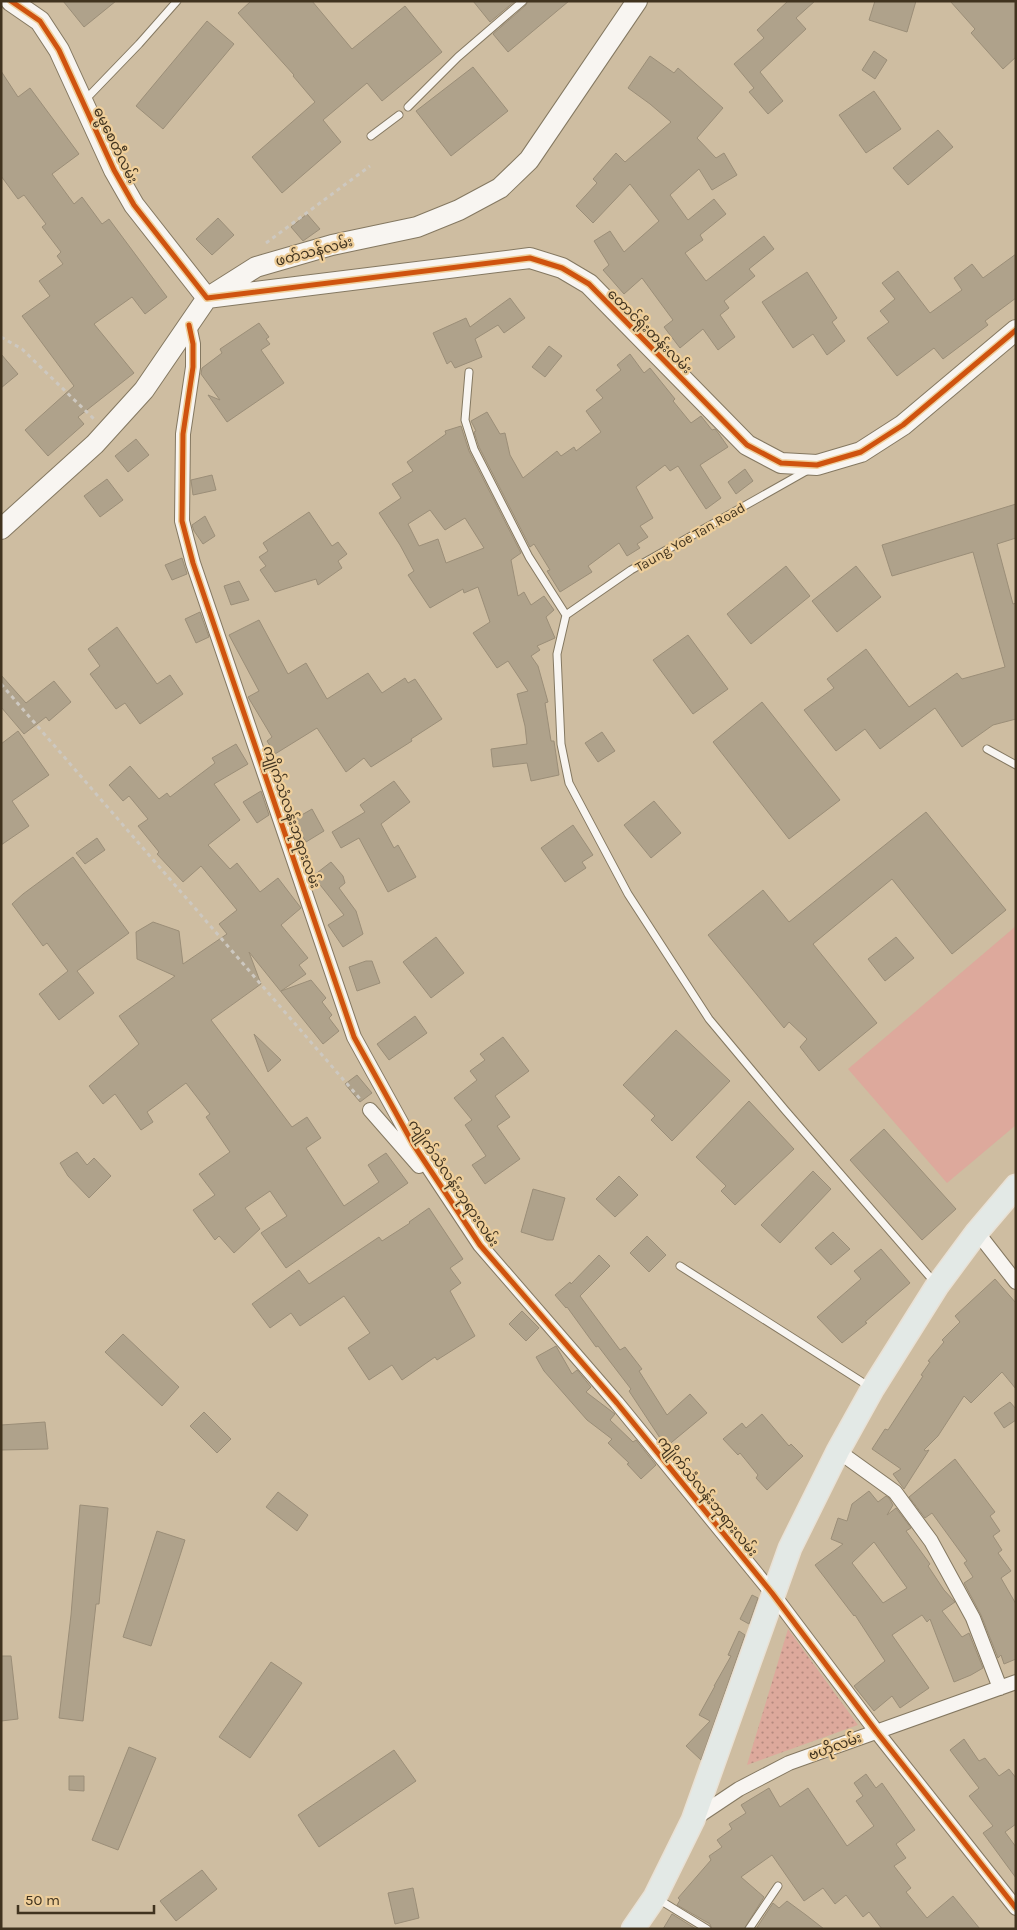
<svg xmlns="http://www.w3.org/2000/svg" width="1017" height="1930" font-family="Karla,'Noto Sans Myanmar',sans-serif">
  <style>
    .grass { fill: url(#grass-dots) }
    .pitch { fill: #dda99c }
    .building { fill: #afa28b; stroke: #9b8e78; fill-rule: evenodd }
    .lines { fill: none; stroke-linecap: round; stroke-linejoin: round }
    .lane-casing { stroke: #847861; stroke-width: 9 }
    .street-casing { stroke: #847861; stroke-width: 16 }
    .secondary-casing { stroke: #847861; stroke-width: 22 }
    .primary-casing { stroke: #e9e1d5; stroke-width: 25 }
    .path { stroke: #cdc8c0; stroke-width: 3; stroke-dasharray: 4 4; stroke-linecap: butt }
    .lane { stroke: #f8f5f1; stroke-width: 7 }
    .street { stroke: #f8f5f1; stroke-width: 14 }
    .secondary { stroke: #f8f5f1; stroke-width: 20 }
    .primary { stroke: #e3e9e6; stroke-width: 22 }
    .cycleway-casing { stroke: #eece9a; stroke-width: 8 }
    .cycleway { stroke: #cf530f; stroke-width: 5 }
    .labels { text-anchor: middle; stroke-width: 4.5; stroke-linejoin: round; paint-order: stroke }
    .street-label { font-size: 14px; fill: #40331f; stroke: #eece9a }
  </style>
  <defs>
    <pattern id="grass-dots" width="8" height="8" patternUnits="userSpaceOnUse" patternTransform="scale(1.25)"><rect width="8" height="8" fill="#dda99c"/><path d="M2 2h.1M6 6h.1" fill="none" stroke="#b58a7f" stroke-width="1.8" stroke-linecap="round"/></pattern>
  </defs>
  <rect width="100%" height="100%" fill="#cebda1"/>
  <path class="grass" d="M788,1629L858,1725L747,1765Z"/>
  <path class="pitch" d="M1016,926V1125L947,1183L848,1069Z"/>
  <path class="building" d="M63,1H116L84,27Z
    M251,1H312L352,49L405,6L442,52L382,101L367,83L323,120L341,142L282,193L252,157L315,102L293,76L294,75L238,13Z
    M473,1H515L490,22Z
    M528,1H569L508,52L493,34L526,5Z
    M788,1H815L796,18L806,29L760,72L783,101L768,114L749,92L754,88L734,64L764,38L757,30Z
    M875,1H916L907,32L869,20Z
    M950,1H1016V57L1003,69L971,33L975,29Z
    M207,21L234,44L163,129L136,106Z
    M874,51L887,60L875,79L862,70Z
    M650,56L674,73L678,68L723,108L697,138L716,158L724,153L737,175L712,190L699,169L670,195L688,220L714,199L726,214L700,235L703,240L685,253L706,281L764,236L774,249L749,269L755,276L724,301L729,308L720,315L735,337L718,350L703,329L680,348L664,327L673,320L642,278L624,294L603,270L609,265L594,241L610,231L624,252L659,221L630,184L593,223L576,206L597,183L593,179L616,153L625,162L671,122L650,104L628,88Z
    M473,67L508,111L451,156L416,111Z
    M1,71L18,97L30,88L79,154L52,174L74,204L82,197L102,224L109,219L167,297L145,314L132,297L94,324L134,373L78,417L84,424L48,456L25,430L74,386L22,316L50,296L39,281L63,264L57,256L61,252L42,227L46,224L24,195L18,199L1,176Z
    M874,91L901,129L866,153L839,115Z
    M938,130L953,147L908,185L893,168Z
    M307,214L320,229L303,241L291,227Z
    M218,218L234,235L212,255L196,239Z
    M1016,254V298L985,321L988,325L943,359L934,348L897,376L867,338L889,322L880,311L895,299L882,283L898,271L930,313L962,290L954,278L972,264L983,278Z
    M807,272L837,318L832,322L845,341L827,355L813,334L793,348L762,302Z
    M510,298L525,318L504,333L498,325L475,339L482,357L455,368L451,361L447,364L433,333L466,318L470,327Z
    M259,323L269,337L266,339L270,344L261,350L284,383L227,422L208,395L220,400L201,374L202,368L222,353L220,349Z
    M549,346L562,356L545,377L532,367Z
    M1,354L18,374L1,388Z
    M630,354L644,373L650,368L675,399L673,401L691,423L701,416L712,430L715,429L719,434L728,447L700,465L721,498L706,509L678,466L670,471L665,465L636,487L653,518L640,526L648,537L637,544L640,548L627,556L619,543L588,566L592,572L560,592L547,571L550,570L534,544L530,547L479,447L474,432L476,431L471,421L487,412L500,434L505,433L510,455L523,478L557,451L561,456L574,447L576,451L601,432L586,411L603,398L596,390L621,370L617,365Z
    M461,426L469,451L521,553L511,560L518,596L524,592L531,605L544,596L554,610L546,617L555,638L537,646L540,650L531,656L538,666L548,702L545,703L551,741H554L559,775L531,781L527,763L493,767L491,749L527,744L525,726L517,694L528,691L508,661L497,668L473,633L490,622L478,587L464,593L463,589L430,608L408,575L414,571L400,545L379,513L401,498L392,484L413,471L407,462L446,434L445,431ZM430,510L445,530L465,518L484,548L446,563L438,539L419,546L408,524Z
    M136,439L149,455L128,472L115,456Z
    M745,469L753,481L736,494L728,482Z
    M212,475L216,490L193,495L191,480Z
    M107,479L123,500L100,517L84,496Z
    M1016,504V538L997,544L1013,604L1016,603V719L993,725L962,747L935,708L880,749L865,729L836,751L804,710L834,688L827,679L866,649L909,707L957,673L962,679L1005,667L973,552L892,576L882,545Z
    M309,512L332,546L338,542L347,554L338,561L342,568L318,585L316,579L275,592L260,570L266,566L259,557L268,551L263,543Z
    M205,516L215,536L203,544L194,531L192,525Z
    M182,558L187,574L172,580L165,565Z
    M786,566L810,596L751,644L727,614Z
    M856,566L881,597L837,632L812,601Z
    M239,581L249,600L231,605L224,586Z
    M200,612L209,637L196,643L185,619Z
    M259,620L288,674L306,663L327,699L368,673L382,693L405,678L408,683L415,679L442,719L411,739L412,741L371,767L364,758L346,772L317,728L275,754L267,741L272,737L248,697L259,691L229,635Z
    M117,627L157,684L170,675L183,694L140,724L125,703L116,709L90,674L100,666L88,649Z
    M688,635L728,689L693,714L653,660Z
    M1,675L26,703L54,681L71,702L49,721L46,717L24,734L1,707Z
    M762,702L840,800L789,839L713,742Z
    M18,731L49,775L12,801L29,826L1,845V744Z
    M602,732L615,751L598,762L585,743Z
    M236,744L248,764L214,784L240,820L208,845L230,869L237,863L260,892L278,878L301,908L281,925L308,958L299,965L306,974L281,991L311,980L326,998L322,1002L332,1015L329,1018L339,1031L323,1044L249,952L261,984L211,1020L292,1127L307,1117L321,1138L306,1148L344,1206L379,1182L368,1165L386,1153L408,1183L286,1268L261,1233L287,1216L270,1191L245,1208L260,1229L234,1253L219,1236L215,1240L193,1210L215,1195L199,1174L230,1152L206,1117L210,1114L186,1083L147,1112L153,1122L141,1130L115,1094L103,1104L89,1086L139,1044L119,1016L175,976L137,959L136,932L153,922L179,931L183,964L227,934L219,924L237,910L201,866L183,882L157,854L159,852L138,826L148,819L129,796L123,801L109,785L130,766L159,799L167,793L170,797L215,763L212,758Z
    M394,781L410,802L381,824L394,848L398,845L416,877L388,892L359,838L341,848L332,832L365,812L360,805Z
    M261,791L269,815L257,823L243,802Z
    M654,801L681,833L651,858L624,825Z
    M312,809L324,831L306,842L293,820Z
    M926,812L1006,910L952,954L892,879L813,944L877,1023L819,1071L800,1047L807,1039L789,1022L784,1028L708,935L763,890L789,922Z
    M573,825L593,855L582,862L586,868L565,882L541,848Z
    M97,838L105,850L85,864L76,853Z
    M73,857L129,933L77,971L94,993L59,1020L39,994L68,971L47,943L43,946L12,904L23,894Z
    M331,862L343,876L345,883L339,888L356,911L363,934L343,947L328,925L344,915L313,876Z
    M436,937L464,973L431,998L403,962Z
    M896,937L914,958L885,981L868,959Z
    M366,961H372L380,983L357,991L349,967Z
    M415,1016L427,1033L389,1060L377,1044Z
    M676,1030L730,1081L672,1141L651,1120L655,1116L623,1085Z
    M254,1034L281,1060L268,1072Z
    M503,1037L529,1071L495,1096L510,1117L497,1126L520,1159L485,1184L472,1165L486,1156L465,1125L472,1120L454,1098L477,1080L470,1071L485,1060L480,1054Z
    M357,1075L372,1093L360,1102L345,1084Z
    M749,1101L794,1149L735,1205L721,1191L726,1186L696,1157Z
    M884,1129L956,1209L922,1240L850,1160Z
    M77,1152L87,1165L94,1158L111,1176L89,1198L68,1176L60,1163Z
    M813,1171L831,1189L780,1243L761,1225Z
    M619,1176L638,1195L615,1217L596,1199Z
    M533,1189L565,1198L553,1240H547L521,1232Z
    M429,1208L463,1259L450,1268L461,1283L450,1291L475,1336L437,1360L435,1357L402,1380L392,1365L369,1380L348,1348L370,1333L344,1296L300,1326L291,1313L270,1328L252,1304L299,1270L309,1284L379,1237L382,1241L410,1223L409,1222Z
    M833,1232L850,1249L831,1265L815,1248Z
    M647,1236L666,1255L649,1272L630,1253Z
    M881,1249L910,1283L865,1322L867,1323L842,1343L817,1317L861,1279L854,1271Z
    M599,1255L610,1266L580,1296L620,1350L625,1347L642,1369L639,1371L667,1415L690,1394L707,1413L666,1447L629,1391L631,1389L598,1346L596,1347L567,1307L566,1308L555,1295L570,1282L571,1284Z
    M995,1279L1016,1303V1389L1002,1372L971,1403L964,1396L938,1436L924,1450L926,1451L929,1450L904,1489L893,1474L901,1469L872,1449L885,1429L888,1430L923,1376L921,1375L930,1362L928,1361L944,1342L942,1340L960,1322L955,1316Z
    M522,1311L539,1328L526,1341L509,1324Z
    M123,1334L179,1387L162,1406L105,1352Z
    M556,1346L572,1374L577,1370L591,1387L586,1392L615,1414L610,1420L633,1442L636,1440L656,1465L641,1479L627,1464L629,1463L608,1443L612,1439L587,1420L544,1371L536,1357Z
    M1010,1402L1016,1409V1420L1004,1428L994,1413Z
    M204,1412L231,1439L217,1453L190,1426Z
    M762,1414L789,1446L791,1444L803,1456L767,1490L756,1478L758,1475L740,1453L738,1455L723,1439L742,1423L746,1428Z
    M45,1422L48,1449L1,1450V1425Z
    M955,1459L995,1512L990,1516L1000,1531L993,1536L1002,1550L998,1553L1011,1571L1001,1578L1016,1604V1659L1004,1664L1001,1655L998,1658L981,1615L964,1583L973,1577L964,1563L967,1561L932,1513L925,1518L909,1497Z
    M869,1491L878,1502L886,1496L889,1498L893,1505L887,1515L896,1508L911,1528L906,1531L930,1564L928,1566L944,1590L955,1602L942,1611L962,1637L969,1633L983,1668L971,1675L954,1682L930,1619L927,1622L922,1615L892,1635L929,1688L900,1708L892,1696L874,1711L854,1686L885,1661L855,1615L854,1616L815,1565L843,1544L831,1539L838,1518L847,1521L852,1504ZM874,1542L907,1588L883,1603L852,1563Z
    M278,1492L308,1515L297,1531L266,1507Z
    M80,1505L108,1508L99,1604H96L83,1721L59,1718L71,1615Z
    M157,1531L185,1540L151,1646L123,1637Z
    M752,1595L758,1598L749,1624L740,1619Z
    M739,1631L745,1635L701,1760L686,1746L710,1721L699,1715L715,1686H714L731,1656L728,1655Z
    M1,1656H11L18,1719L1,1721Z
    M271,1662L302,1683L250,1758L219,1737Z
    M964,1739L979,1761L985,1758L999,1776L1009,1769L1016,1778V1824L1005,1832L1016,1847V1878L983,1833L993,1826L969,1796L979,1788L950,1750Z
    M129,1747L156,1758L118,1850L92,1840Z
    M394,1750L416,1781L319,1847L298,1815Z
    M866,1774L876,1788L882,1783L915,1830L896,1844L906,1858L894,1866L911,1888L906,1892L927,1918L953,1896L980,1929H882L869,1912L863,1917L846,1895L835,1904L823,1888L804,1901L772,1855L741,1877L764,1897L744,1929H712L710,1924L677,1905L680,1900L678,1898L711,1860L709,1856L722,1847L717,1840L732,1829L729,1824L746,1813L741,1805L769,1788L780,1807L808,1788L847,1846L874,1826L856,1801L863,1796L854,1783Z
    M69,1776H84V1791L69,1790Z
    M202,1870L217,1889L176,1921L160,1901Z
    M413,1888L419,1918L395,1924L388,1893Z
    M787,1901L806,1915L824,1929H756L773,1903L779,1908Z
    M672,1914L696,1929H663Z"/>
  <g class="lines">
    <defs>
      <path id="lane" d="M85,100L139,44L177,1
        M408,107L458,57L523,1
        M371,136L399,115
        M469,372L465,420L474,449L529,557L566,615L557,654L561,744L569,783L628,894L709,1019L785,1110L936,1284
        M566,615L631,570L808,470
        M987,749L1016,765
        M680,1266L870,1387
        M658,1899L707,1929
        M749,1929L778,1886"/>
      <path id="street" d="M189,325L193,344V367L183,434L182,521L193,563L354,1037L413,1144L480,1245L617,1403L772,1593L876,1731L1016,1908
        M370,1110L419,1166
        M977,1232L1016,1282
        M838,1451L895,1492L931,1541L973,1618L1000,1688
        M694,1819L739,1789L789,1763L1016,1682"/>
      <path id="secondary" d="M11,1L40,21L59,50L114,170L134,205L207,298L530,258L562,268L589,284L747,445L781,463L817,465L861,452L903,425L1016,330
        M1,529L95,444L144,390L207,298L256,267L332,245L417,227L459,210L500,188L529,160L637,1"/>
      <path id="primary" d="M633,1929L655,1897L693,1820L790,1548L838,1451L873,1388L937,1286L977,1232L1016,1186"/>
    </defs>
    <use href="#lane" class="lane-casing"/>
    <use href="#street" class="street-casing"/>
    <use href="#secondary" class="secondary-casing"/>
    <use href="#primary" class="primary-casing"/>
    <path class="path" d="M266,243L370,166
      M1,337L22,349L94,419
      M1,684L361,1100"/>
    <use href="#lane" class="lane"/>
    <use href="#street" class="street"/>
    <use href="#secondary" class="secondary"/>
    <use href="#primary" class="primary"/>
    <defs>
      <path id="cycleway" d="M11,1L40,21L59,50L114,170L134,205L207,298L530,258L562,268L589,284L747,445L781,463L817,465L861,452L903,425L1016,330
        M189,325L193,344V367L183,434L182,521L193,563L354,1037L413,1144L480,1245L617,1403L772,1593L876,1731L1016,1908"/>
    </defs>
    <use href="#cycleway" class="cycleway-casing"/>
    <use href="#cycleway" class="cycleway"/>
  </g>
  <g class="labels">
    <g class="street-label">
      <text transform="translate(116 145) rotate(64)" y="5">ဓမ္မစေတီလမ်း</text>
      <text transform="translate(314 251) rotate(-15)" y="5">ဖတ်သန်လမ်း</text>
      <text transform="translate(650 331) rotate(45)" y="5">တောင်ရိုးတန်းလမ်း</text>
      <text transform="translate(690 537) rotate(-30)" y="5">Taung Yoe Tan Road</text>
      <text transform="translate(292 817) rotate(71)" y="5">ကျိုက်သံလန်းဘုရားလမ်း</text>
      <text transform="translate(454 1183) rotate(56)" y="5">ကျိုက်သံလန်းဘုရားလမ်း</text>
      <text transform="translate(708 1496) rotate(51)" y="5">ကျိုက်သံလန်းဘုရားလမ်း</text>
      <text transform="translate(835 1746) rotate(-20)" y="5">ဗဟိုလမ်း</text>
    </g>
  </g>
  <rect width="1017" height="1930" fill="none" stroke="#40331f" stroke-width="5"/>
  <path d="M18 1905v8h136v-8" fill="none" stroke="#40331f" stroke-width="2.5"/>
  <text x="25" y="1905" font-size="15" fill="#40331f" stroke="#eece9a" stroke-width="4" paint-order="stroke">50 m</text>
</svg>
